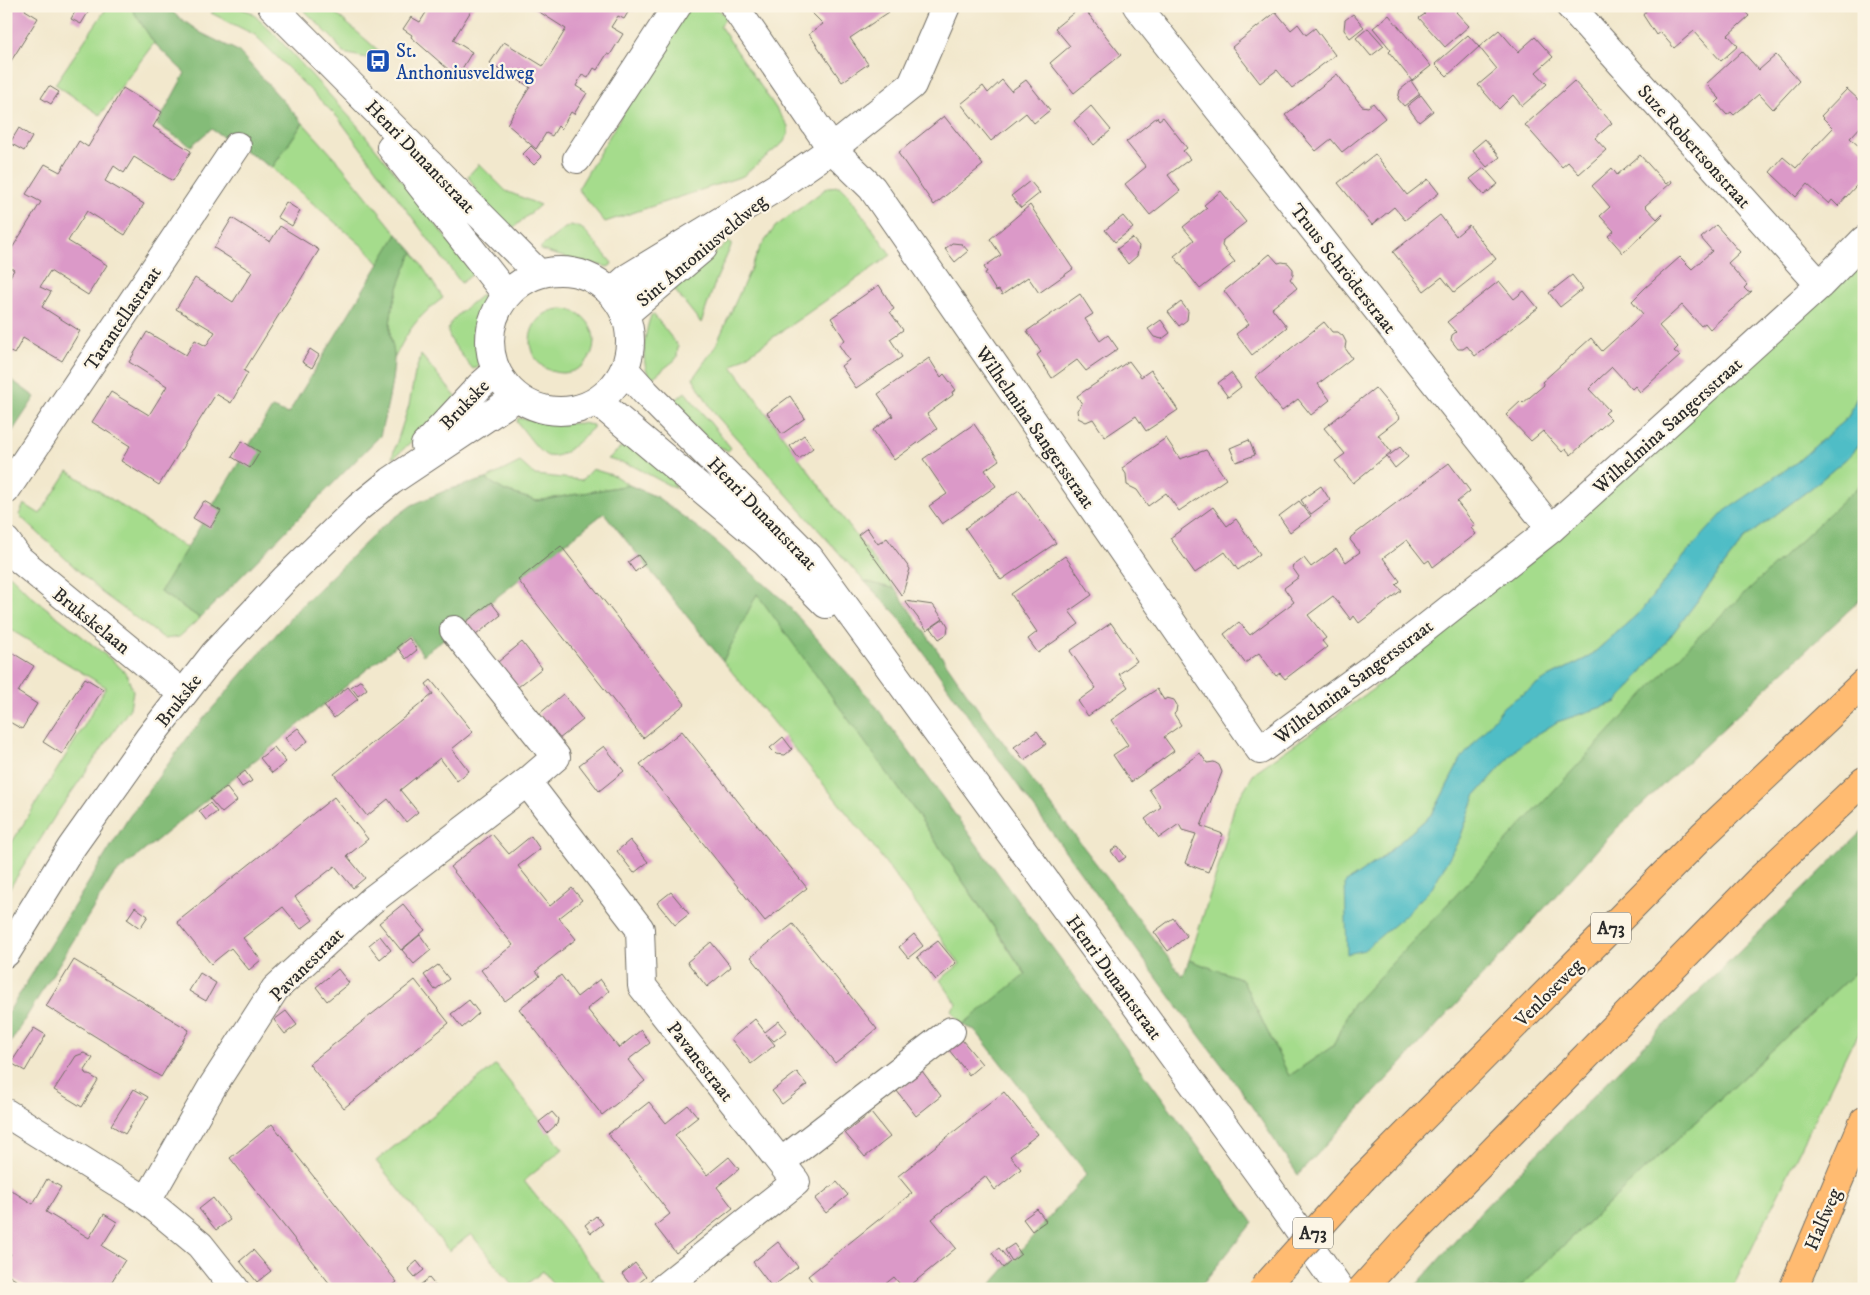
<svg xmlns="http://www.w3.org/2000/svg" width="1870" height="1295" font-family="'IM FELL DW Pica',serif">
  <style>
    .green { fill: #a5dc8c; stroke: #68845c }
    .forest { fill: #84bc78; stroke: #587452 }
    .water { fill: #4fbdc6; stroke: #3d7478 }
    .building { fill: #db99c8 }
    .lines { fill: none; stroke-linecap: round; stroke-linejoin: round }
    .minor-casing { stroke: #716d64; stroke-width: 30 }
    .major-casing { stroke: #716d64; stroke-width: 30 }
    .highway-casing { stroke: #716d64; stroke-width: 30 }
    .minor { stroke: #fff; stroke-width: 28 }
    .major { stroke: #ffbb71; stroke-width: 28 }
    .highway { stroke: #ffbb71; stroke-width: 28 }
    .highway-bridge-casing { stroke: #716d64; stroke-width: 30; stroke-linecap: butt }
    .highway-bridge { stroke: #ffbb71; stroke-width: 28 }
    .labels { text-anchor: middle; stroke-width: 4.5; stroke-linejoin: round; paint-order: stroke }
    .shield { fill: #fcf5e5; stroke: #6a6863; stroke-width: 1 }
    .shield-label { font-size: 18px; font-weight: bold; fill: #2b2b2b }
    .transit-label { font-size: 19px; fill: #164399; stroke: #fcf5e5; text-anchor: start }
    .street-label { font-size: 19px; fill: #2b2b2b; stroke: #fcf5e5 }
  </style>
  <rect width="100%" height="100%" fill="#fcf5e5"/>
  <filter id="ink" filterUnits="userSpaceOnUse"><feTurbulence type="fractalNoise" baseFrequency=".02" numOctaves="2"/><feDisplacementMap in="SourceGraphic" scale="10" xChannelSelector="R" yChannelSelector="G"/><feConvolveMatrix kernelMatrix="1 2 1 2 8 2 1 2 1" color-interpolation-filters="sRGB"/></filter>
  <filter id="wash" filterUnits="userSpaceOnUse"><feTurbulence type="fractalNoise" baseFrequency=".0096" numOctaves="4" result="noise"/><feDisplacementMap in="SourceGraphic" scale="20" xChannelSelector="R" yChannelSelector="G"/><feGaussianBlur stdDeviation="1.12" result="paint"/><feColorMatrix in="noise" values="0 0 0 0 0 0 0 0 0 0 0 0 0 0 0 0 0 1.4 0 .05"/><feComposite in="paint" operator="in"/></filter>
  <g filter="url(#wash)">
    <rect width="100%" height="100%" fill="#f2e8cd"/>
    <path class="green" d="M108,6H130L154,43L100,115L55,84Z
      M219,6H233L251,12L275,35L356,124L422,206L473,274L461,283L339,119L255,35L211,13Z
      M300,6H327L379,51L371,59L343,53L335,41Z
      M697,6L719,10L727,17L720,26L788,126V134L784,142L743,176L605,222L578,189L683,12Z
      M303,123L341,165L397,234L380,265L367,250L272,168Z
      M479,164L506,191L540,205L512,229L483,203L468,176Z
      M840,186L847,193L891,255L732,366L895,589L864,581L714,413L693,378L715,347L760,248L775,227L828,187Z
      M571,225L581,228L586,232L612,263L611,265L608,267C586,262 562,258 541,250V247L565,228Z
      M729,242L732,244L716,280L701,323L673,288Z
      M413,252L443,298C416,318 409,329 394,359C393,350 390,340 390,331C390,304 401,277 413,252Z
      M1864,258V382L1848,417L1797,462L1690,549L1640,612L1589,657L1549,677L1461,759L1433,813L1379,860L1345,883L1460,838L1475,796L1520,745L1557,722L1617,702L1663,646L1746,537L1810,489L1853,453L1864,435V481L1350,1008L1333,1046L1289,1076L1242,979L1189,960L1217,872L1235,804L1255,772L1372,690L1528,557Z
      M480,296H483C486,307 482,316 480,327C479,341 481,354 478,367L473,369C439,327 439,330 480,296Z
      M530 341a32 32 0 1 1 64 0a32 32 0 1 1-64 0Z
      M651,315H654L678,346L677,357L675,360L651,379C639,362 645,333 651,315Z
      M421,355L457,398L395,457H392L409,405L415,373Z
      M685,392L731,448L728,451L712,443L671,404Z
      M518,418L559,424L581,423L593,425V428C582,437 564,460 548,456C540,454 523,429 517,422Z
      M627,442L671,478L676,488H674L633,466L608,459Z
      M520,462L535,475L582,480L592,469L615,476L629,485L537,501L505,491L486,479Z
      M68,471L188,549L160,592L200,618L179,637L165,639L102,593L19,515L24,504L40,514Z
      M6,575L11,576L30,595L113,661L126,673L133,691L130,708L55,816L6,894V852L83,728L106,687L6,627Z
      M757,593L915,811L1026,975L962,1025L951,1010L957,1004L940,980L960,964L868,839L723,661Z
      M1864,964V1027L1850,1047L1732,1289H1517Z
      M496,1065L563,1149L524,1181L610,1289H557L543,1271L521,1289H516L471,1234L449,1251L376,1161Z"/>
    <path class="forest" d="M130,6H167L177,16L201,33L238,51L303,123L272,168L211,129L191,146L157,125L185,73L154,43Z
      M397,234L413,252C402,275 389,307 390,333C391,342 395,351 394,360C393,385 386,411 380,436L200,618L160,592L272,408L288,414Z
      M6,376L35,397L6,441Z
      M486,479L505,491L537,501L629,485L657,497L714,540L784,601L872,701L1253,1222L1198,1289H987L1087,1174L975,1030L962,1025L1026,974L915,811L757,594L723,661L604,513L423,655L409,635L113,876L6,1050V1016L129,817L191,733L299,608L382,527L412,505L447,490Z
      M1864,481V596L1616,829L1501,956L1298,1175L1240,1089L1175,1003L980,733L898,616L864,581L895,589L980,712L1183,977L1189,960L1242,979L1289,1076L1333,1046L1350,1008L1695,640Z
      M1864,829V964L1517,1289H1413L1484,1208L1614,1075Z"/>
    <path class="water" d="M1864,382V435L1853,453L1810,489L1746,537L1663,646L1617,702L1557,722L1520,745L1475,796L1460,838L1432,888L1404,916L1364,950L1347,954L1345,883L1379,860L1433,813L1461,759L1504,706L1549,677L1589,657L1640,612L1690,549L1725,511L1797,462L1848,417Z"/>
    <g id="blocks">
      <path class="building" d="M6,6H27L25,10L38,18L6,69Z
        M78,6H81L89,11L81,24L71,19Z
        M419,6H474L453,40L472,52L457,77L411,37L412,35L403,29L411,17L420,22L427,11Z
        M530,6H636L633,12L630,9L624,19L618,16L611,27L623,34L610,55L607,54L597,70L594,68L588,78L582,75L576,86L587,93L574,114L571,112L561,129L558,126L552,136L546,133L536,149L507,124L530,87L490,63L504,42L543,66L566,29Z
        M817,6H885L889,12L850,38L868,64L842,82L809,34L823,24L811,12Z
        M1082,6L1121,55L1074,93L1050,63L1070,46L1055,28Z
        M1418,6H1462L1456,12L1469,26L1445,47L1419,18L1425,14Z
        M1650,6H1740L1749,16L1728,35L1738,46L1721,61L1694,31L1674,48L1660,32L1656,35L1643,15Z
        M1276,12L1291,30L1298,24L1306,35L1315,28L1335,55L1292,88L1277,70L1260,83L1232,47Z
        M1353,14L1364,27L1350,38L1344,30L1345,20Z
        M1389,15L1431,66L1412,81L1389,52L1391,50L1373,28Z
        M1368,28L1384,46L1371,56L1356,38Z
        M1499,30L1518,52L1535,37L1553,57L1536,72L1547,84L1522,106L1513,95L1499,109L1478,85L1497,69L1479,47Z
        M1468,35L1479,47L1447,76L1435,64Z
        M1742,51L1759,70L1776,55L1799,81L1773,109L1759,94L1734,115L1731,112L1727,115L1716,103L1720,99L1706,84Z
        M1337,74L1362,106L1368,107L1373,103L1385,118L1342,152L1331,139L1316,151L1285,115Z
        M1002,80L1011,91L1026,80L1050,110L1034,123L1026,113L991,141L961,104L983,86L988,93Z
        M1411,81L1420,94L1404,106L1398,99L1400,90Z
        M1574,81L1612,123L1595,138L1606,150L1579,174L1568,162L1562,167L1525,125Z
        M49,86L59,92L51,104L41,98Z
        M123,88L162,112L153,127L191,151L173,181L134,157L124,173L114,166L105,181L144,204L125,235L87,211L78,225L68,241L107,265L88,295L50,271L40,287L51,292L42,307L80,331L62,361L23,338L14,354L6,349V283L14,270L6,265V258L41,202L26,194L45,164L60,172L79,141L88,147Z
        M1847,89L1859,100L1864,95V123L1850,138L1864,151V177L1838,206L1832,200L1829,204L1807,184L1796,197L1770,172L1783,157L1796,168L1814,148L1833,128L1821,116Z
        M1421,95L1433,111L1419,122L1407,106Z
        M1091,106L1111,130L1094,145L1074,121Z
        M944,116L983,165L934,205L898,153Z
        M1157,117L1159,120L1163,117L1187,148L1183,151L1190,159L1168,175L1180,191L1150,215L1125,184L1146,167L1126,142Z
        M19,128L32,137L24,151L10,143Z
        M1485,139L1500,157L1487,167L1472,150Z
        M531,146L542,157L534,165L523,154Z
        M1375,154L1407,195L1428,179L1439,193L1405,220L1394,207L1372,225L1338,183Z
        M1640,155L1666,184L1671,180L1672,182L1645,206L1657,219L1662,214L1663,215L1623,253L1608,236L1614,231L1600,216L1610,207L1592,186L1612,168L1617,175Z
        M1484,168L1498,184L1484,195L1470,179Z
        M1030,181L1040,193L1021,208L1011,196Z
        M1221,191L1246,222L1223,240L1222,246L1235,262L1200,289L1174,256L1194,240L1183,227L1207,208L1204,205Z
        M286,202L300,211L292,226L277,217Z
        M1030,205L1073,269L1039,293L1028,277L1002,295L999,290L996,291L985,273L987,272L984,267L1001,255L990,239Z
        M1440,215L1456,236L1469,225L1496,259L1454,292L1442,277L1424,291L1393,252Z
        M1123,216L1133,228L1115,242L1105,230Z
        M232,218L270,242L280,226L319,250L244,371L248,373L231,403L216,394L159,485L121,461L130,446L92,422L111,392L149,415L167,386L129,362L147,332L186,355L195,340L206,346L215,332L176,309L195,278L233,302L252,272L214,248Z
        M1716,225L1740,252L1728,263L1747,285L1744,288L1748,292L1752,291L1710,329L1705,323L1701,326L1682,305L1659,326L1678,347L1674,351L1680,356L1640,392L1635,386L1632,389L1612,367L1600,378L1589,389L1609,410L1605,413L1611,419L1571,455L1566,449L1562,452L1543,431L1531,441L1506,415L1521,401L1523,403L1544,385L1542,382L1591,338L1602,351L1643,314L1632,301L1645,288L1680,257L1692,269L1712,251L1701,238Z
        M1132,238L1139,246L1137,256L1128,264L1117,249Z
        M952,243L962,244L968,251L955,262L945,249Z
        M1270,254L1278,263L1282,262L1288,263L1293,269V275L1290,279L1297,288L1272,308L1287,327L1252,355L1236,334L1249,324L1224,291Z
        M1572,275L1583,289L1560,307L1549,293Z
        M1499,281L1514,299L1524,291L1538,308L1475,356L1467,346L1463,349H1458L1451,340L1452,335L1456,332L1447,322Z
        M879,285L894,309L890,312L903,330L890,339L902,357L856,388L841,366L849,360L839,345L845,340L831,318Z
        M1080,294L1093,314L1085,319L1100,341L1108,335L1118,349L1086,371L1077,360L1052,378L1037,355L1041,352L1027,331Z
        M1181,302L1188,311L1187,320L1179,326L1168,312Z
        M1161,320L1170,333L1162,339L1154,337L1148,329Z
        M1324,322L1332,332H1338L1343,336L1346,342L1345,348L1352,358L1318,384L1330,400L1311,415L1298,399L1282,411L1255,377Z
        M310,349L319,355L312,368L302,362Z
        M929,358L941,377L944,374L956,390L952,392L953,395L927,414L937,429L894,460L873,430L893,416L878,394Z
        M1129,361L1141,377L1151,370L1178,410L1146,431L1136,416L1105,437L1093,419L1086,422L1078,418L1077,410L1082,404L1077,396Z
        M1231,373L1241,387L1228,397L1218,383Z
        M1375,388L1400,418L1378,435L1391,452L1353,483L1335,461L1345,454L1324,428Z
        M790,396L805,418L782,434L767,413Z
        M974,424L999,460L985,470L996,486L942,524L929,506L947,494L923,459Z
        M804,435L813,448L799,459L790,446Z
        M1166,438L1180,459L1206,450L1226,479L1179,511L1166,493L1148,506L1137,490L1127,485L1126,474L1122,468Z
        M1249,440L1255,455L1236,462L1230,448Z
        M242,441L260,452L250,468L232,457Z
        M1400,447L1408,457L1395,468L1387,457Z
        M1449,463L1470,491L1457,502L1475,525L1471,528L1476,534L1433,567L1429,560L1425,563L1407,540L1383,558L1400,581L1396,585L1402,590L1359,623L1354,616L1351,620L1333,596L1308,615L1326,638L1322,641L1327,647L1285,679L1280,673L1276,676L1259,653L1245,663L1224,634L1239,622L1250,635L1294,602L1284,588L1299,577L1292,567L1304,558L1311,567L1336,549L1346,562L1360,552L1350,540L1351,537Z
        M1321,486L1330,500L1311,514L1301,500Z
        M1019,490L1056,543L1001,580L965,528Z
        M204,501L221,511L210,528L193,518Z
        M1299,501L1311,516L1290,532L1279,516Z
        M1213,507L1227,526L1236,519L1260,554L1238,570L1225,552L1195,573L1170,538Z
        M867,528L878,544L887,538L910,569L902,596L858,535Z
        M561,546L685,704L643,738L518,580Z
        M638,555L645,564L635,572L628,562Z
        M1065,556L1092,595L1069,611L1079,624L1038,653L1028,639L1037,632L1011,594Z
        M905,601L933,605L943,619L927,630Z
        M491,602L501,615L476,635L466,622Z
        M944,619L948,626L947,634L939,639L931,628Z
        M1111,623L1137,661L1119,674L1128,687L1088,716L1078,701L1096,688L1070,651Z
        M409,638L417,650L406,659L397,647Z
        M522,642L542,668L518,687L498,662Z
        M6,649L34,666L18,692L37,704L22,729L6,720Z
        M85,678L103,689L62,754L43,742Z
        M361,680L367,689L358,696L351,687Z
        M431,680L473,732L452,749L469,771L457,781L440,758L400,790L418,812L406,822L388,799L367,816L334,774L433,694L426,684Z
        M348,687L358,699L334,718L324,706Z
        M1157,689L1164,700L1167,698L1174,700L1177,705L1176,712L1174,714L1181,725L1164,737L1174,751L1131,782L1113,755L1128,745L1111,720Z
        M563,694L583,720L559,739L539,714Z
        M298,728L308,741L295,751L285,738Z
        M682,731L807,888L765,921L640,764Z
        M1037,731L1046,744L1024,760L1014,747Z
        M783,737L792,749L785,755L776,754L770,748Z
        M604,746L624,771L599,791L579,765Z
        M274,747L286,762L272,773L260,758Z
        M1200,753L1207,763L1214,762L1219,765L1222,772L1201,826L1223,834L1208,872L1185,863L1196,834L1182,830L1179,824L1159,838L1145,819L1161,807L1149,789Z
        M245,771L252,781L242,787L236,778Z
        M226,787L237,801L222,813L210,799Z
        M334,797L368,839L347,856L365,878L353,888L335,866L295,897L313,920L301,929L283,907L243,938L261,960L249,970L231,948L211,964L177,922Z
        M210,803L217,812L206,820L199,811Z
        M492,834L509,854L531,836L540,849L518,866L550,906L572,888L582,900L559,918L576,939L536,971L540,976L505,1001L481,970L513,945L450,867Z
        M630,840L648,862L634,873L617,851Z
        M1118,846L1126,857L1119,862L1111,851Z
        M671,892L689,914L675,925L657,903Z
        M403,904L425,930L401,950L379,923Z
        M135,907L148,916L140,928L127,919Z
        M1173,918L1187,936L1168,951L1154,932Z
        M793,924L877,1029L835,1063L751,957Z
        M914,934L923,946L908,958L899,947Z
        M420,935L431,950L414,964L402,950Z
        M380,936L391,950L380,959L369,945Z
        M938,941L956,963L936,980L917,957Z
        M711,942L731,967L707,987L687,962Z
        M74,960L189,1030L161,1077L46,1006Z
        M438,965L449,979L435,990L424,975Z
        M338,969L349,983L327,1001L316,987Z
        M200,973L216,983L206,1001L189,991Z
        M561,975L577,997L600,979L609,991L587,1009L619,1048L641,1030L650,1043L628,1060L645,1081L602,1115L519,1009Z
        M415,980L449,1023L344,1108L309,1064Z
        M469,1000L479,1013L462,1028L451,1014Z
        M286,1011L297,1025L285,1034L274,1020Z
        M755,1019L765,1032L779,1021L787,1031L774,1041L766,1034L775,1045L751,1064L731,1039Z
        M34,1028L46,1035L25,1071L11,1063Z
        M962,1040L982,1064L969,1075L949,1050Z
        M84,1053L93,1058L84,1072L98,1080L82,1107L54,1090L76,1056Z
        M922,1071L941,1096L916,1116L897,1091Z
        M797,1072L807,1085L782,1104L772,1091Z
        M134,1089L148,1097L125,1134L111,1125Z
        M1004,1092L1038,1134L1010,1156L1021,1169L995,1190L985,1176L932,1219L956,1248L906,1289H904L894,1277L879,1289H818L808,1276L912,1193L898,1176Z
        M649,1102L666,1123L688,1105L698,1117L675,1135L707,1175L729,1157L739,1169L717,1187L733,1208L676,1253L655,1226L670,1214L608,1134Z
        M552,1112L558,1119L557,1124L547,1133L539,1122Z
        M871,1113L890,1137L865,1157L845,1133Z
        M272,1124L397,1282L388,1289H334L230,1158Z
        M47,1179L61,1187L46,1212L89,1238L104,1214L117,1222L102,1246L125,1260L107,1289H30L6,1274V1261L11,1254L6,1251V1187L33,1204Z
        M837,1182L848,1195L826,1213L815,1199Z
        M213,1198L230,1220L216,1230L199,1209Z
        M1037,1209L1046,1221L1032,1231L1023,1219Z
        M596,1216L603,1224L591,1233L585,1225Z
        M778,1242L798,1267L772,1287L753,1262Z
        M1014,1244L1021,1254L1012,1261L1005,1250Z
        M999,1248L1010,1262L1003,1268L992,1253Z
        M253,1250L271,1271L257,1282L240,1261Z
        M417,1261L424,1270L415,1277L408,1269Z
        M635,1263L646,1277L633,1288L622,1274Z
        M429,1278L438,1289H415Z"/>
    </g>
  </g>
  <g filter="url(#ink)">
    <use href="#blocks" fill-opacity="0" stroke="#716d64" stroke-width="1"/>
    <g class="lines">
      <defs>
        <path id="minor" d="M272,6L538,273
          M734,6L832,149L872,188L1260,750L1409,641L1551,529L1820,285L1864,240
          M1137,6L1551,529
          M1570,6L1820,285
          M391,147L506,294
          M577,159L677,6
          M490 341a70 70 0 1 1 140 0a70 70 0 1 1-140 0Z
          M612,292L629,277L777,187L832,149L912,85L946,6
          M626,313L703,248
          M625,370L646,393L809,557L1262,1178L1340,1289
          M597,401L765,542L826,604
          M425,445L480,386L496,372
          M6,490L237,146
          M6,541L19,559L183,694
          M454,630L556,757L527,782
          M6,953L71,848L149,738L215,653L285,579L359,507L391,481L517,397
          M6,1113L147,1201L200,1245L235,1289
          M781,1162L951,1031
          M147,1201L212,1087L275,989L372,900L527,782L640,929L642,986L796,1182L662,1289"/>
        <path id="major" d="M1793,1289L1864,1121"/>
        <path id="highway" d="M1363,1178L1702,836L1864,683
          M1362,1289L1408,1238L1758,881L1864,781"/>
      </defs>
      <use href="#minor" class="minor-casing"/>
      <use href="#major" class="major-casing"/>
      <use href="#highway" class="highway-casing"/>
      <use href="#minor" class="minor"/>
      <use href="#major" class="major"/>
      <use href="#highway" class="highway"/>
      <defs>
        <path id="highway-bridge" d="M1263,1289L1363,1178"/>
      </defs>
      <use href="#highway-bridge" class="highway-bridge-casing"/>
      <use href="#highway-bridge" class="highway-bridge"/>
    </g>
  </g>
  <defs>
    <symbol id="bus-square" viewBox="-11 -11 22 22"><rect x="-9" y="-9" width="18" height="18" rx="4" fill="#1a4fb4" stroke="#fcf5e5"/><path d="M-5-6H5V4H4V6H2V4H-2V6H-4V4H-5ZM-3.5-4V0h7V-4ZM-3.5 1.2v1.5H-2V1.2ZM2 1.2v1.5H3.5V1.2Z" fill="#fff"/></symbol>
  </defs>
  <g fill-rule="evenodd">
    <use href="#bus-square" x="364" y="47" width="28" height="28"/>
  </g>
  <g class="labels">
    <g class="shield">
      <rect x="1591" y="912.5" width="40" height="31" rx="4"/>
      <rect x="1293" y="1217.5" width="40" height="31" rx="4"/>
    </g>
    <g class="shield-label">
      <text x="1611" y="934">A73</text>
      <text x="1313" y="1239">A73</text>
    </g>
    <g class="transit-label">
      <text x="396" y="57">St.<tspan x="396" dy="22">Anthoniusveldweg</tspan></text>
    </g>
    <g class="street-label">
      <text transform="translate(1695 146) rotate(48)" y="7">Suze Robertsonstraat</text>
      <text transform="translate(421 156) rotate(46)" y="7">Henri Dunantstraat</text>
      <text transform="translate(701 250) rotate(-40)" y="7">Sint Antoniusveldweg</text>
      <text transform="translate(1344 268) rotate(52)" y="7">Truus Schröderstraat</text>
      <text transform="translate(122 318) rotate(-56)" y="7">Tarantellastraat</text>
      <text transform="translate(464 404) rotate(-46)" y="7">Brukske</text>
      <text transform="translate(1667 425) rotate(-42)" y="7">Wilhelmina Sangersstraat</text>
      <text transform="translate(1036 427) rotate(55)" y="7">Wilhelmina Sangersstraat</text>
      <text transform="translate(763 513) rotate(46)" y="7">Henri Dunantstraat</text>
      <text transform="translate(92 620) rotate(39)" y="7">Brukskelaan</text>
      <text transform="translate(1353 681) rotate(-37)" y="7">Wilhelmina Sangersstraat</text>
      <text transform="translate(178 700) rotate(-52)" y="7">Brukske</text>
      <text transform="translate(306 964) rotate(-45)" y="7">Pavanestraat</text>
      <text transform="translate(1115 977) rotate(54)" y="7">Henri Dunantstraat</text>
      <text transform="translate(1548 992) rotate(-45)" y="7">Venloseweg</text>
      <text transform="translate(701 1061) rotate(52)" y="7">Pavanestraat</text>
      <text transform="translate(1822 1219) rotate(-67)" y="7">Halfweg</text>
    </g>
  </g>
  <rect width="1870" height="1295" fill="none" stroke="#fcf5e5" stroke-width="25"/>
</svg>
